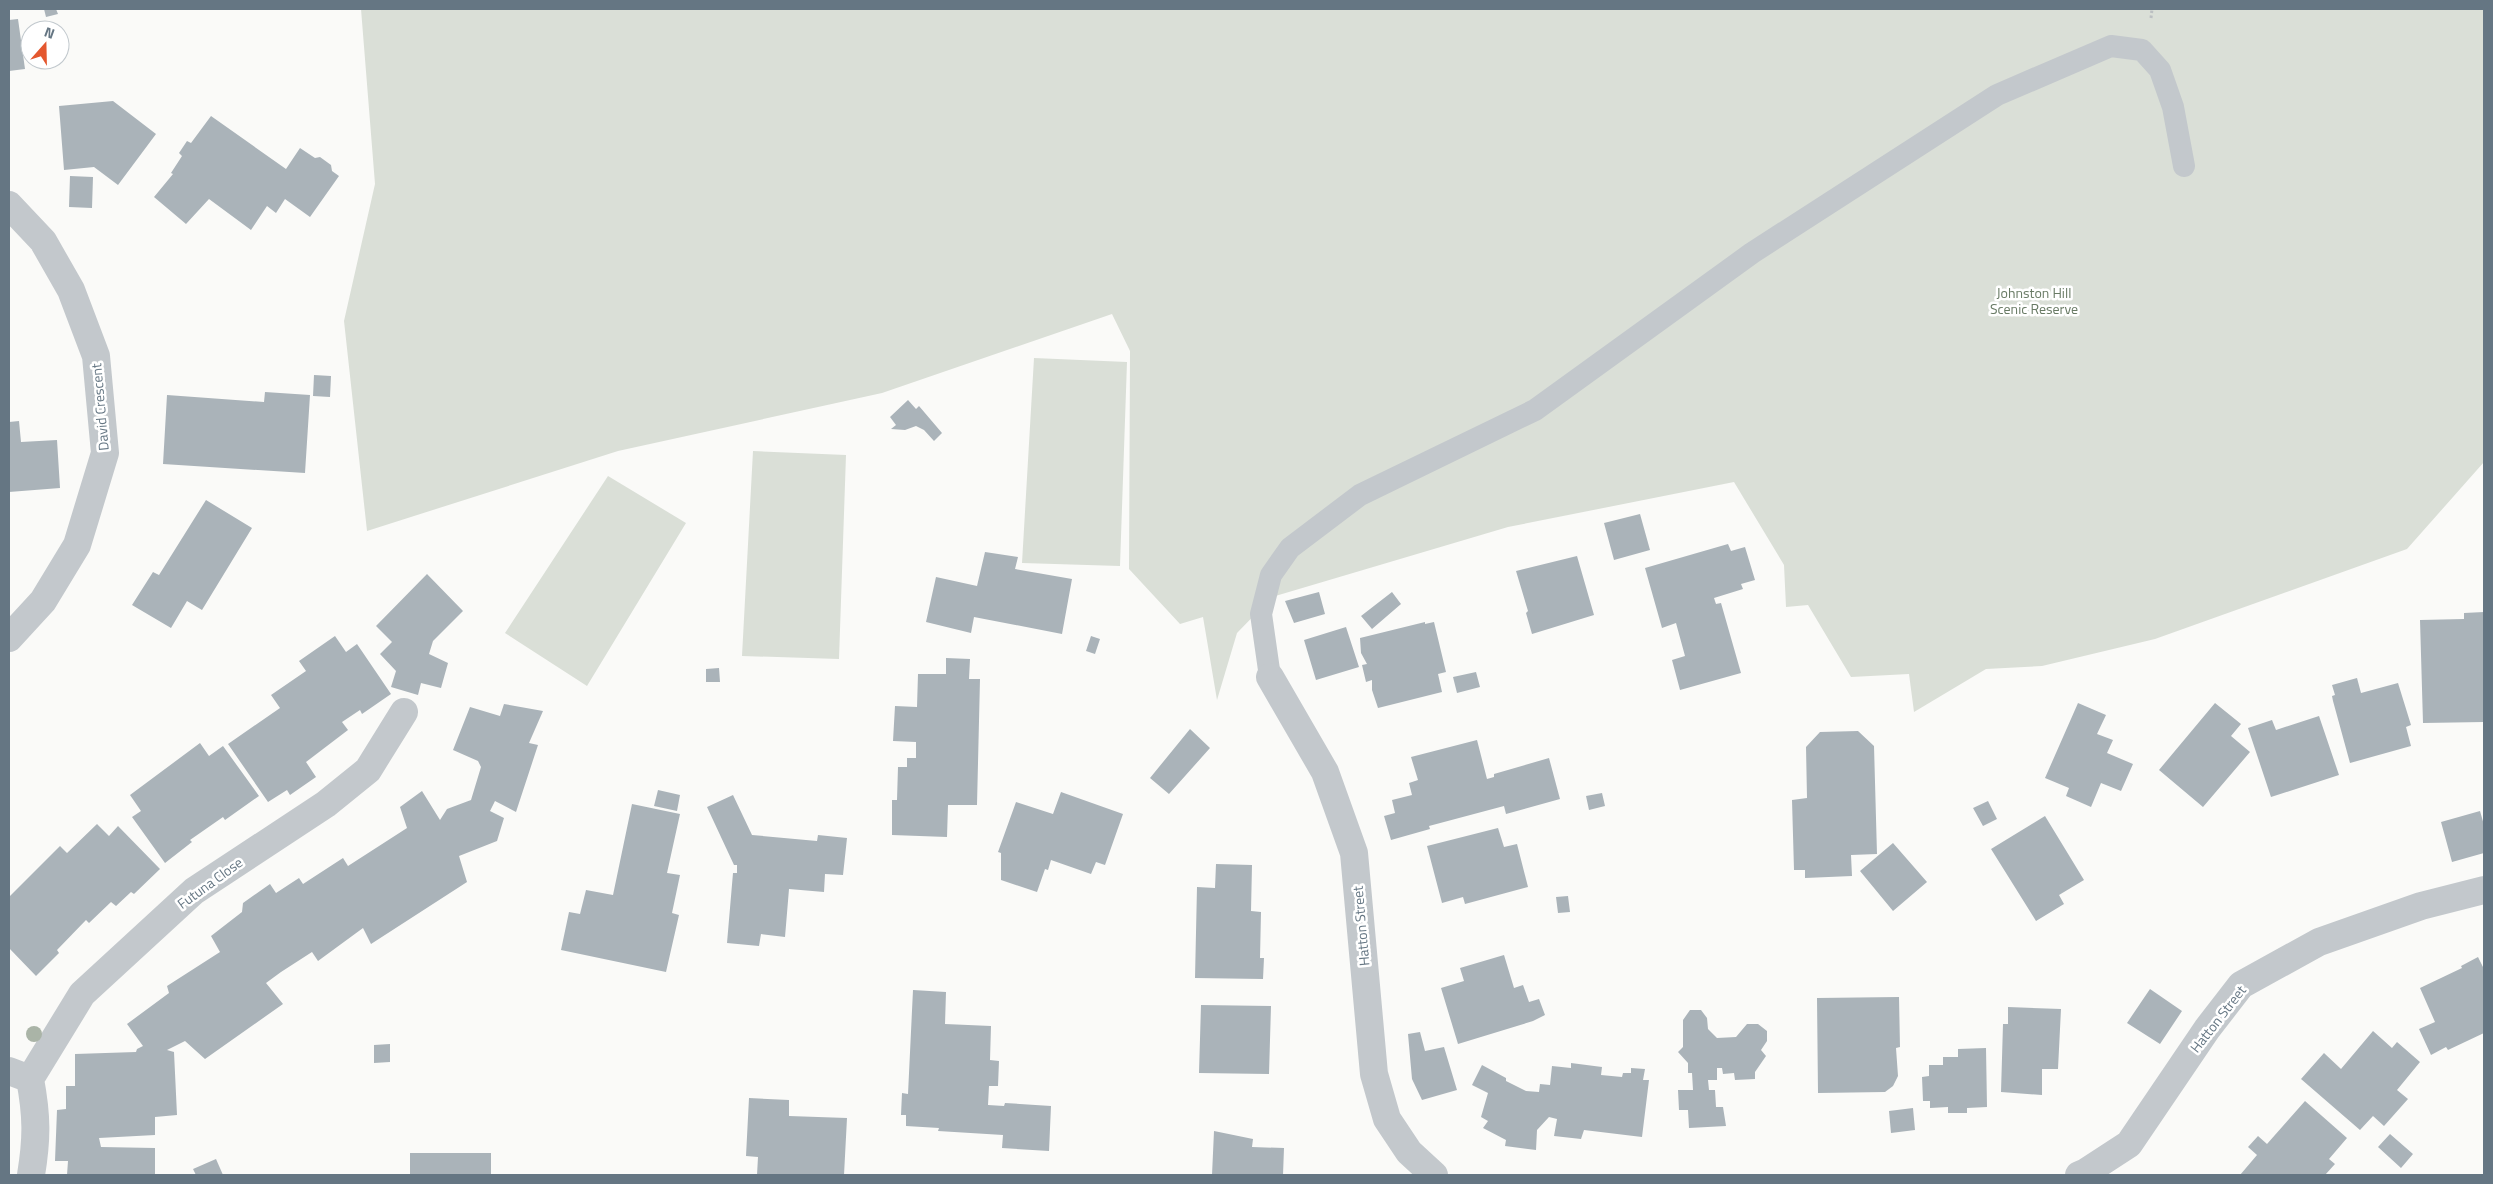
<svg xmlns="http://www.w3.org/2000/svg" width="2493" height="1184" font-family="'Titillium Web',sans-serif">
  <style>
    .green { fill: #dadfd7 }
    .building { fill: #aab3b9 }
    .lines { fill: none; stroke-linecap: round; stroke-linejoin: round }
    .path { stroke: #bbbfc2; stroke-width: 3; stroke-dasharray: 2.5 2.5; stroke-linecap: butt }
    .service { stroke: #c3c8cc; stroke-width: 22 }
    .minor { stroke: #c3c8cc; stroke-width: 28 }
    .tree { fill: #aab4a7 }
    .labels { text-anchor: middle; stroke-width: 5; stroke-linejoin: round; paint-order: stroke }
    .park-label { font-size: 14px; fill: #687a64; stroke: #fff }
    .street-label { font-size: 14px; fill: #657683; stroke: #fff }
  </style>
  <rect width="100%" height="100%" fill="#fafaf8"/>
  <path class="green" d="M361,9H2484V462L2407,549L2155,639L2042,666L1986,669L1914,712L1909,674L1851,677L1808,605L1786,607L1784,565L1734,482L1508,527L1272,597L1237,633L1217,700L1203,617L1180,624L1129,569L1130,351L1112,314L882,393L618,451L367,531L344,321L375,184Z
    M1034,358L1127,362L1120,566L1022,563Z
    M753,451L846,455L839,659L742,656Z
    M608,476L686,523L587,686L505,633Z"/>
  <path class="building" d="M44,9H56L58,14L46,17Z
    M18,19L25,69L9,71V20Z
    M113,101L156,134L118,185L94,167L64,170L59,106Z
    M211,116L286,169L300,148L315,158L320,157L331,165L332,171L339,176L310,217L285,199L276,213L267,206L251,230L209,199L186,224L154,197L173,174L171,173L182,156L179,153L187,141L191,143Z
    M70,176L93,177L92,208L69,207Z
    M314,375L331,376L330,397L313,396Z
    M265,392L310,395L305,473L163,464L167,395L264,402Z
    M908,400L916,409L919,406L942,433L934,441L924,430L916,426L905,430L891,429L896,425L890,417Z
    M19,421L21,442L57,440L60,488L9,492V422Z
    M206,500L252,528L202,610L187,601L171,628L132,605L153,572L159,575Z
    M1640,514L1650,550L1614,560L1604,523Z
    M1728,544L1731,551L1745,547L1755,580L1741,584L1743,589L1714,598L1716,604L1721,603L1741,673L1680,690L1672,660L1685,656L1676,623L1662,628L1645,568Z
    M985,552L1018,557L1015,569L1072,579L1062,634L974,617L971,633L926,622L936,577L977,586Z
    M1577,556L1594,615L1532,634L1526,613L1528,611L1516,571Z
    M427,574L463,611L433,641L429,654L448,663L441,688L421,683L418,695L391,687L396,671L380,654L392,642L376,626Z
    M1319,592L1325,614L1294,623L1285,601Z
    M1392,592L1401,604L1372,629L1361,616Z
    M2484,612V722L2423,723L2420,620L2464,619V613Z
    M1425,622V624L1434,622L1446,672L1438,674L1442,692L1378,708L1372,690V680L1366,682L1362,665L1367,664L1361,653L1360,638Z
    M1346,627L1359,667L1316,680L1304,640Z
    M335,636L346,652L357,644L391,694L362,714L360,710L342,722L348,730L306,762L316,777L290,795L287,790L268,802L228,744L280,708L271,695L306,671L299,661Z
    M1091,636L1100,639L1095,654L1086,651Z
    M946,658L970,659L969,679H980L977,805H948L947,837L892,835V800H897L898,767H907V758H916V742L893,741L895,706L917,707L918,674H946Z
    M719,668L720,682H706V669Z
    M1476,672L1480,687L1457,693L1453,677Z
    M2357,678L2361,693L2398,683L2411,725L2406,727L2411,746L2350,763L2333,701L2332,696L2335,695L2332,685Z
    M2078,703L2106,715L2097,734L2113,740L2107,753L2133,764L2121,791L2101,783L2091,807L2066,796L2069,788L2045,778Z
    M2215,703L2241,724L2231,736L2250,752L2203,807L2159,770Z
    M504,704L543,711L529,743L538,745L516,812L495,801L490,811L504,818L497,841L459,856L467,882L371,944L363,928L318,961L312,952L281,972L266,983L283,1004L205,1059L185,1041L167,1050L174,1052L177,1115L155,1117V1135L99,1138L101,1147L155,1148V1175H67L68,1161H55L57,1110L66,1109V1086H75V1054L136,1052L137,1049L143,1046L127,1024L169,993L167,986L220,952L211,936L242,912L243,903L270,884L276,893L299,878L303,884L343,858L348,866L407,828L400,807L422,791L440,820L447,809L471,800L481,767L478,761L453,750L470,707L500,716Z
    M2319,716L2339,775L2271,797L2248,728L2272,720L2276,730Z
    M1190,729L1210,748L1169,794L1150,778Z
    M1858,731L1874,746L1877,854L1851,855L1852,876L1805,878V870H1794L1792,800L1807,798L1806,747L1820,732Z
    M1477,740L1487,779L1494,777V774L1549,758L1560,799L1506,814L1504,806L1429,826L1430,829L1391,840L1384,816L1395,813L1392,800L1412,795L1409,783L1418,780L1411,757Z
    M200,743L209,756L223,746L259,796L225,820L223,817L190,840L192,842L165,863L132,817L141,811L130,795Z
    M658,790L680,795L677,811L654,806Z
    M1061,792L1123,814L1105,865L1096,862L1091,874L1051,860L1048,870L1045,869L1037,892L1001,880V853L998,852L1016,802L1053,814Z
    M1602,793L1605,806L1589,810L1586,796Z
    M733,795L752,835L817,841L818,835L847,838L843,875L825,874L824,892L789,889L785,937L761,934L759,946L727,943L733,873H737V865H734L707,807Z
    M1988,801L1997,819L1983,826L1973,808Z
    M632,804L680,814L667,873L680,875L672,913L679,915L666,972L561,950L569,912L580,914L586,890L613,895Z
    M2480,811L2484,825V853L2452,862L2441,822Z
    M2045,816L2084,880L2059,895L2064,904L2036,921L1991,849Z
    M97,824L109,836L118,826L160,869L134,894L131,892L116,906L111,902L89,923L86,920L57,950L59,953L36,976L9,948V897L60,846L67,853Z
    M1498,828L1504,847L1517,844L1528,887L1465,904L1463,897L1442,903L1427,846Z
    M1893,843L1927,882L1893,911L1860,871Z
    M1216,864L1252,865L1251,911L1261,912L1260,958H1264L1263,979L1195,978L1197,887L1215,888Z
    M1568,896L1570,912L1558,913L1556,897Z
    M1504,955L1514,988L1523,985L1529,1002L1539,999L1545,1015L1533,1021L1458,1044L1441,988L1464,981L1460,968Z
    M2478,957L2484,969V1033L2448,1050L2446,1047L2431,1055L2419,1029L2435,1022L2420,988L2462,968L2461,966Z
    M2150,989L2182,1011L2160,1044L2127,1023Z
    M913,990L946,992L945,1024L991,1026L990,1060L999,1061L998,1086H989L988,1105L1004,1106L1005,1103L1051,1106L1049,1151L1002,1148L1003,1135L938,1131L939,1128L906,1126V1115H901L902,1093L908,1094Z
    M1899,997L1900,1047L1896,1048L1898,1076L1893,1086L1885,1092L1818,1093L1817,998Z
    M1201,1005L1271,1006L1269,1074L1199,1073Z
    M2008,1007L2061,1009L2058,1069H2042V1095L2001,1092L2003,1024H2008Z
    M1690,1010H1701L1707,1018L1708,1029L1717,1038L1736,1037L1747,1024H1758L1767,1031V1041L1761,1050L1766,1056L1755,1072V1079L1735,1080L1734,1073L1723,1074L1722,1068H1717V1080H1708L1709,1090H1715L1716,1107H1723L1726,1126L1689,1128L1688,1110H1679L1678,1090H1693L1692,1073H1688V1063L1678,1052L1683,1047V1020Z
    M2373,1031L2392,1048L2397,1042L2420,1062L2397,1090L2408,1099L2384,1126L2373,1116L2360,1130L2301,1079L2324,1053L2341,1069Z
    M1420,1032L1425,1051L1444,1047L1457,1090L1422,1100L1412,1079L1408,1034Z
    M390,1044V1062L374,1063V1045Z
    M1986,1048L1987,1107L1967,1108V1113H1948V1107L1930,1108V1101H1923L1922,1077L1929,1076V1065H1943V1057H1958V1049Z
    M1571,1063L1602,1067L1601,1075L1622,1077L1623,1073H1631V1068L1645,1069L1643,1080H1649L1642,1137L1584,1130L1581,1139L1554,1136L1557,1119L1549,1117L1537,1130L1536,1150L1505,1146L1506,1140L1483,1128L1488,1121L1481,1117L1488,1093L1472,1085L1482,1065L1506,1078V1081L1526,1091L1539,1092L1540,1084L1550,1085L1552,1066L1571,1068Z
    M749,1098L789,1100V1116L847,1118L844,1175H757L758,1157L746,1156Z
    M2305,1101L2347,1138L2329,1159L2335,1164L2325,1175H2240L2257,1155L2248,1147L2258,1136L2267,1144Z
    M1913,1108L1915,1130L1891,1133L1889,1111Z
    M1214,1131L1253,1139L1252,1147L1284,1148L1283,1175H1212Z
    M2390,1134L2413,1154L2401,1168L2378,1147Z
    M410,1153H491V1175H410Z
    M216,1159L223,1175H196L193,1169Z"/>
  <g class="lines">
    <path class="path" d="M2151,18L2152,9"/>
    <path class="service" d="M1270,677L1261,614L1271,575L1290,548L1360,495L1535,410L1752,253L1997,95L2111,46L2142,50L2160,70L2173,107L2184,166"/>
    <path class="minor" d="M9,205L43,241L71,290L96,356L105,453L77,545L43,601L9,638
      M1270,677L1325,772L1354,853L1374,1074L1387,1119L1409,1152L1434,1175
      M9,1071L30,1079L82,994L194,891L326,804L368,770L404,712
      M30,1079C37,1116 37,1139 31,1175
      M2079,1175L2086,1172L2129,1144L2207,1029L2241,985L2319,942L2421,906L2484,890"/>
  </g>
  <circle class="tree" cx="34" cy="1034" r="8"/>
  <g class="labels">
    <g class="park-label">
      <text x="2034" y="298">Johnston Hill<tspan x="2034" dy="16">Scenic Reserve</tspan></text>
    </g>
    <g class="street-label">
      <text transform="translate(100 407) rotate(-95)" y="5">David Crescent</text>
      <text transform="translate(210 883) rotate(-36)" y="5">Futuna Close</text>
      <text transform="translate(1361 926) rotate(-95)" y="5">Hatton Street</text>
      <text transform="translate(2218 1019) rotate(-52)" y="5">Hatton Street</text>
    </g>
  </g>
  <rect width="2493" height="1184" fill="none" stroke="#657683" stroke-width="20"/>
  <g transform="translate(45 45) rotate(20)"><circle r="24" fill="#ffffff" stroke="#c1c8cd"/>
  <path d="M0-4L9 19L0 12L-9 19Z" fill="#e4572e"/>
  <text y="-8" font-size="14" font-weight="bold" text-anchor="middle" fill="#657683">N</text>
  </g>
</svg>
